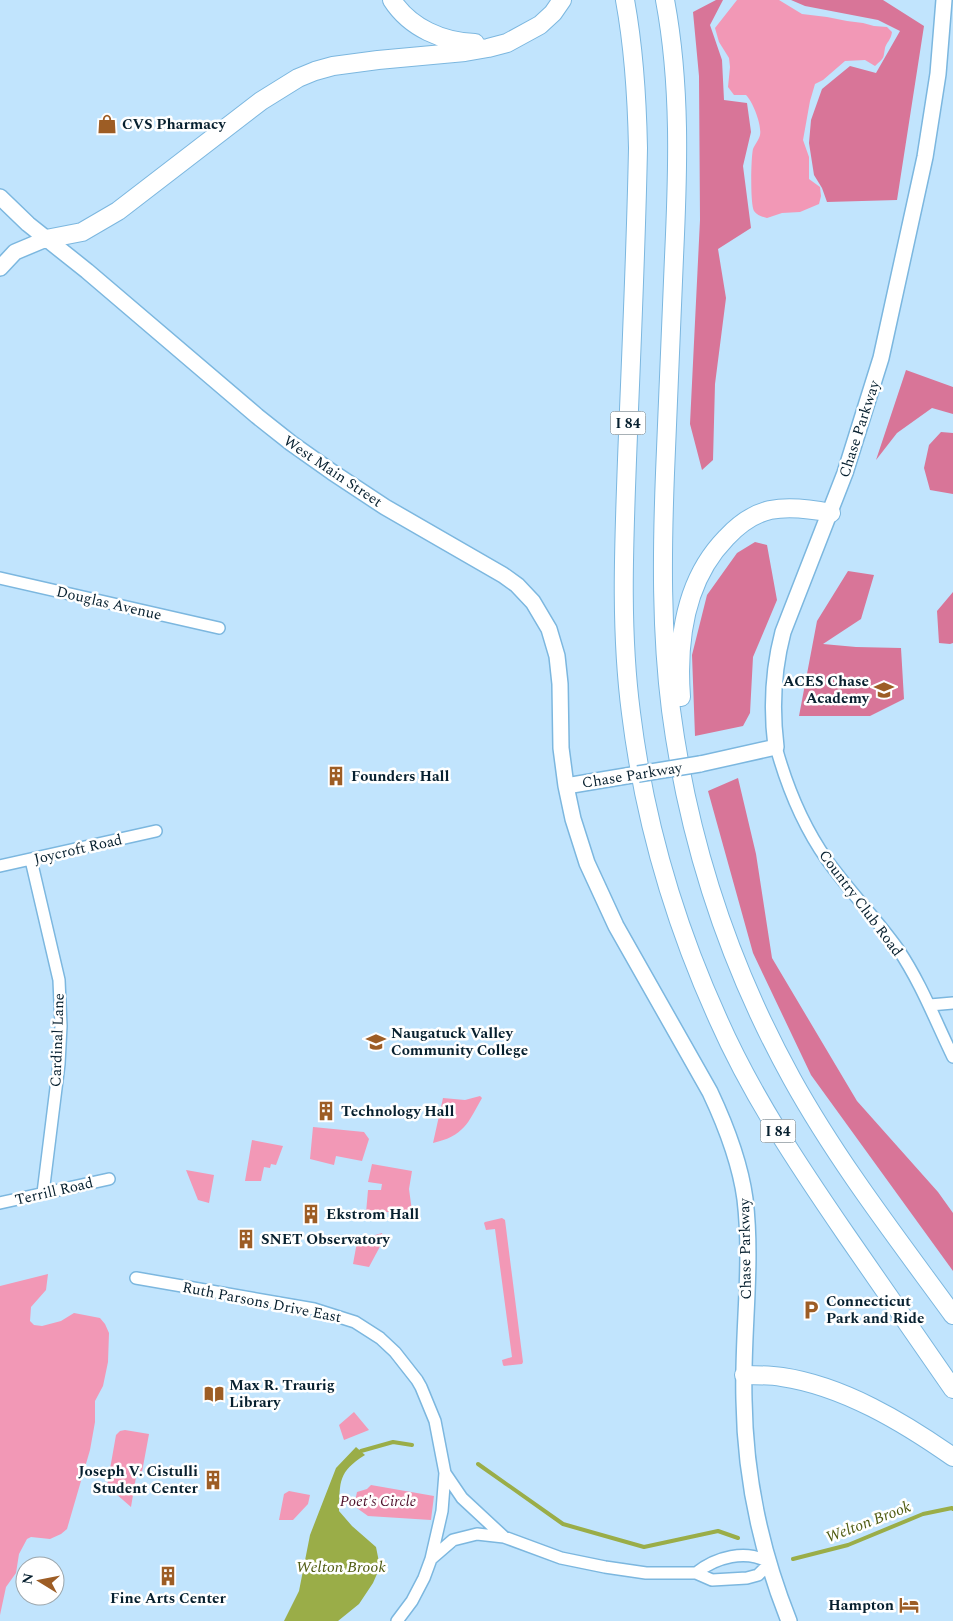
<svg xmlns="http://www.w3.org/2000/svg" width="953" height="1621" font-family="Spectral,serif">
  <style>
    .green { fill: #f298b6 }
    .forest { fill: #d87598 }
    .water { fill: #9aad48 }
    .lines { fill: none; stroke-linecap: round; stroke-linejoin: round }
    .stream { stroke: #9aad48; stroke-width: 4 }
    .minor-casing { stroke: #7cb7df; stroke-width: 14 }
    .major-casing { stroke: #7cb7df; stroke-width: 18 }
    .highway-casing { stroke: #7cb7df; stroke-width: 20 }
    .minor { stroke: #fff; stroke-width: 11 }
    .major { stroke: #fff; stroke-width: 15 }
    .highway { stroke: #fff; stroke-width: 18 }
    .major-bridge-casing { stroke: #7cb7df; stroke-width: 18; stroke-linecap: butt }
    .major-bridge { stroke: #fff; stroke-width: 15 }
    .labels { text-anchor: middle; stroke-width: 5; stroke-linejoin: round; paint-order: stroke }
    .shield { fill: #fff; stroke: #51636d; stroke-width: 1 }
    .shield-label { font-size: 14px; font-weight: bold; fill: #07202f }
    .poi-label { font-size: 15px; font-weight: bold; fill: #07202f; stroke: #fff; text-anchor: start }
    .street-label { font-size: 15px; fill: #07202f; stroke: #fff }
    .park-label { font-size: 15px; font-style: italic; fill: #4e102b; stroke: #fff }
    .water-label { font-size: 16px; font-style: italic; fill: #4f5b11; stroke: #fff }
  </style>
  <rect width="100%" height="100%" fill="#c1e4fd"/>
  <path class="green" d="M737,0H779L802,14L827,17L847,21L863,23L874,26L887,27L892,32C891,40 886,43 885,48C883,59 885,57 875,66L865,60L845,61L823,80L815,84L810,101L803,140L809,157V179L820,187L821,196L819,204L800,212L782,213L767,218C762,217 757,215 754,211C750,204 751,157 753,149C755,144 759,140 760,135C762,125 753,102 746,95H734L728,87L730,67L729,58L719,42L715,28Z
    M480,1096L482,1098C468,1123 464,1136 433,1143L443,1098L465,1100Z
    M313,1127L364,1132L369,1139L362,1161L336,1156L334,1165L310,1159Z
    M252,1140L283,1146L276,1165L271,1164L270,1168L264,1167L261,1181H245Z
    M372,1164L412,1171L409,1189L412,1211L366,1213L368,1190H381L382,1184L368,1182Z
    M186,1170L214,1175L209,1203L198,1200Z
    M502,1218L505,1220L523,1362L522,1364L504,1366L503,1365L502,1360L512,1357L495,1229L486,1230L484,1223L485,1222Z
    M382,1233L384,1239L369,1267L353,1264L357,1242L371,1243L372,1236Z
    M48,1274L46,1290L31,1307L30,1321L34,1325L42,1326L61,1321L74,1313L100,1318L105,1324L109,1333L108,1362L103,1386L95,1401V1422L90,1450L67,1529L61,1534L50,1539L31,1537L27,1539L19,1554L16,1573L6,1587L0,1615V1286Z
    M354,1412L369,1430L344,1440L339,1425Z
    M125,1430L149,1434L142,1472L137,1471L131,1507L107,1486L116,1435L120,1431Z
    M371,1485L434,1496L431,1520L368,1516L354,1506L357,1492L367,1489Z
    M289,1491L310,1495L308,1504L293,1520H279L284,1494Z"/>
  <path class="forest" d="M716,0H723L710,25L722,60L724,100L747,103L751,132L743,166L751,228L718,249L726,298L715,384L713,460L702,470L690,424L700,220L699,76L693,12Z
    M791,0H883L924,26L897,200L827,202L822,188L814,175L809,143L811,120L822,89L850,66L876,73L900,31L878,20L805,6Z
    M906,370L953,387V414L932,408L897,433L876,460Z
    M941,432L953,433V494L930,490L924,468L929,445Z
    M755,542L767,545L777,600L753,657L750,713L743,726L695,736L692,655L707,595L737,553Z
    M848,571L874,575L861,619L823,644L856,647L901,648L904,699L870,716H799L817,621Z
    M953,592V643L950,644L939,643L937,611Z
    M738,778L756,854L772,958L857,1101L938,1192L953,1213V1271L811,1075L753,953L708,791Z"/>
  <path class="water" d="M356,1447L365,1455C338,1472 340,1481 339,1511L352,1526L376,1547L380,1567L373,1583L359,1604L338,1621H284L299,1591L310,1535L336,1468Z"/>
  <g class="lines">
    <path class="stream" d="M361,1451L393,1442L412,1445
      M478,1464L563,1524L644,1547L718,1531L738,1538
      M793,1559L848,1545L923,1514L952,1508L953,1509"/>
    <defs>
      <path id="minor" d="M0,578L219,628
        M776,747C787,787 803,826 827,860C849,891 876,918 898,949C921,983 935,1020 953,1057
        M31,860L59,980L61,1026L59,1064L43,1193
        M0,866L156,831
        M930,1005L953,1003
        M0,1203L109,1179
        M136,1278L314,1309L355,1322L380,1338L395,1352L417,1380L421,1387L435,1421L445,1473L442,1511L431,1559L424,1578L412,1601L397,1621
        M445,1473L462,1498L504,1537
        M431,1559L453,1540L477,1534L504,1537L561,1558L605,1567L646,1573H696L712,1580L747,1578L758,1575L764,1569L768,1562C746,1549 716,1557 696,1573"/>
      <path id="major" d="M0,197L28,224L87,271L257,416L291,443L332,472L385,507L503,575L517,585L533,602L549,629L557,656L560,684L561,748L566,786L573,819L587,863L616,926L710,1092C726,1126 740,1162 745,1199C753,1266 742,1333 744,1400C745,1475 761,1551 789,1621
        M0,268L15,252L46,239
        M700,764L776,747C771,707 773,670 783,632L845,473L881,358L925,157L938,74L944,0
        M566,786L638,774"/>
      <path id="highway" d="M392,0C410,28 443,42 475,43
        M625,0C634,49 637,98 638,148C636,252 631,356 627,460C624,544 620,629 631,713C644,818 674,922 718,1019C752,1096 799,1166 847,1236C882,1287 918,1338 953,1389
        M665,0C681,85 678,172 674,257C671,329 668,401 665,473C662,552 661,631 671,710C688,839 729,965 792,1079C838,1162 897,1238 953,1315
        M46,239L82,232L118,211L261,101L298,78L315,71L333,66L378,60L465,52L488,48L507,43L540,25L553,13L562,0
        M681,697C677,641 685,580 726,538C738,525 753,514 770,510C790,506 811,509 831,513
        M744,1375C756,1375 769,1375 782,1377C843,1386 903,1422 953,1457"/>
    </defs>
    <use href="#minor" class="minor-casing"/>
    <use href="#major" class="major-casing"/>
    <use href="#highway" class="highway-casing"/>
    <use href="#minor" class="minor"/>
    <use href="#major" class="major"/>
    <use href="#highway" class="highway"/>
    <defs>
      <path id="major-bridge" d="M638,774L700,764"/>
    </defs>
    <use href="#major-bridge" class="major-bridge-casing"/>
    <use href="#major-bridge" class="major-bridge"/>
  </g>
  <defs>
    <symbol id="shop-bare" viewBox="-9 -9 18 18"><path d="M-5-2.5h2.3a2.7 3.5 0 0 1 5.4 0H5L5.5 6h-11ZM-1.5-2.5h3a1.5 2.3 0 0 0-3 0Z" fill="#9d5d25" stroke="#fff" stroke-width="2.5" paint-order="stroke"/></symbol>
    <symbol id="school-bare" viewBox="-9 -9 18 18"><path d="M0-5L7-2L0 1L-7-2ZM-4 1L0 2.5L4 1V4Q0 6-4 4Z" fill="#9d5d25" stroke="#fff" stroke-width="2.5" paint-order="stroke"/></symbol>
    <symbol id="building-bare" viewBox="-9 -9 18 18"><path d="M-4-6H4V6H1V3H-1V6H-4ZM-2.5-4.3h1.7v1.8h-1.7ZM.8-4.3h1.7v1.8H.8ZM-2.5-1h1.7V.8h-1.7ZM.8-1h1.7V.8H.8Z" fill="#9d5d25" stroke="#fff" stroke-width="2.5" paint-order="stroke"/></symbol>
    <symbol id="university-bare" viewBox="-9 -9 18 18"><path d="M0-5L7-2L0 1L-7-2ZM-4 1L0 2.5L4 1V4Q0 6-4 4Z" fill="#9d5d25" stroke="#fff" stroke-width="2.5" paint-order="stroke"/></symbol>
    <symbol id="parking-bare" viewBox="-9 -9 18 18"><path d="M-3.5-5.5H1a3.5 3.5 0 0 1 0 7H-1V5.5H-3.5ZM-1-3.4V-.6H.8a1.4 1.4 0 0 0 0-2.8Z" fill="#9d5d25" stroke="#fff" stroke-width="2.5" paint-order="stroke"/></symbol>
    <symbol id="library-bare" viewBox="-9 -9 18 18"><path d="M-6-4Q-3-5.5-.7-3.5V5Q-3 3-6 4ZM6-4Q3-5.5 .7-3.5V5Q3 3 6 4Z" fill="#9d5d25" stroke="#fff" stroke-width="2.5" paint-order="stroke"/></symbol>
    <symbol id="hotel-bare" viewBox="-9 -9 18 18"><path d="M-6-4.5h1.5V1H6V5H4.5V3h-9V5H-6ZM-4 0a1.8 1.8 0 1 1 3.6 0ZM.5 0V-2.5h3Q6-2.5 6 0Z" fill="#9d5d25" stroke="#fff" stroke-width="2.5" paint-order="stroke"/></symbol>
  </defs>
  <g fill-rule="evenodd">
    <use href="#shop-bare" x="93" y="110" width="28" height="28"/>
    <use href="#school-bare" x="870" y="676" width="28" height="28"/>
    <use href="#building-bare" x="322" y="762" width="28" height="28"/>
    <use href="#university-bare" x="362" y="1028" width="28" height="28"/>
    <use href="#building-bare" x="312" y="1097" width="28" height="28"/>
    <use href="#building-bare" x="297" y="1200" width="28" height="28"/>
    <use href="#building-bare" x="232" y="1225" width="28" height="28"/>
    <use href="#parking-bare" x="797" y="1296" width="28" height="28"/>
    <use href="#library-bare" x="200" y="1380" width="28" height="28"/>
    <use href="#building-bare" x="199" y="1466" width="28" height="28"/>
    <use href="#building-bare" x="154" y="1562" width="28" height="28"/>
    <use href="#hotel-bare" x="895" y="1591" width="28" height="28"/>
  </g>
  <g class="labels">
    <g class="shield">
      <rect x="610.5" y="411.5" width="35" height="23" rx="4"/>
      <rect x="760.5" y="1119.5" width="35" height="23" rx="4"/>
    </g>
    <g class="shield-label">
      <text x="628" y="428">I 84</text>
      <text x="778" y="1136">I 84</text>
    </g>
    <g class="poi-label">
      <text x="122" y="129">CVS Pharmacy</text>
      <text x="869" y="686" text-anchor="end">ACES Chase<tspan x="869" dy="17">Academy</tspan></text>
      <text x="351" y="781">Founders Hall</text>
      <text x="391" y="1038">Naugatuck Valley<tspan x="391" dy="17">Community College</tspan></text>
      <text x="341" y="1116">Technology Hall</text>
      <text x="326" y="1219">Ekstrom Hall</text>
      <text x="261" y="1244">SNET Observatory</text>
      <text x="826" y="1306">Connecticut<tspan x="826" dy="17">Park and Ride</tspan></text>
      <text x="229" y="1390">Max R. Traurig<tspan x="229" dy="17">Library</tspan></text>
      <text x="198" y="1476" text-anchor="end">Joseph V. Cistulli<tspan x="198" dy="17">Student Center</tspan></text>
      <text x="168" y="1603" text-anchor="middle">Fine Arts Center</text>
      <text x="894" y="1610" text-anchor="end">Hampton</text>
    </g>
    <g class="street-label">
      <text transform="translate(859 429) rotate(-72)" y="5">Chase Parkway</text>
      <text transform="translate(333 471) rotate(34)" y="5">West Main Street</text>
      <text transform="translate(109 603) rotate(13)" y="5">Douglas Avenue</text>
      <text transform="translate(632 775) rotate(-9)" y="5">Chase Parkway</text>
      <text transform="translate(78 849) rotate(-13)" y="5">Joycroft Road</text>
      <text transform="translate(861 903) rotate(53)" y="5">Country Club Road</text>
      <text transform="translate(57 1040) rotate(-88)" y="5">Cardinal Lane</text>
      <text transform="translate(54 1191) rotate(-13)" y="5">Terrill Road</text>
      <text transform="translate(745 1249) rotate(-91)" y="5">Chase Parkway</text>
      <text transform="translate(262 1302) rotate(11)" y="5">Ruth Parsons Drive East</text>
    </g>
    <g class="park-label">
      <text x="378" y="1506">Poet's Circle</text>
    </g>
    <g class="water-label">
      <text transform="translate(868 1521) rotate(-21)" y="6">Welton Brook</text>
      <text x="341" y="1572">Welton Brook</text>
    </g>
  </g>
  <g transform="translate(40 1581) rotate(280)"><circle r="24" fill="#ffffff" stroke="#9ca6ac"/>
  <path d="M0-4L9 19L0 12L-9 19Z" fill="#9d5d25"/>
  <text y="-8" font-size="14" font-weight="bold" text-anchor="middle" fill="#07202f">N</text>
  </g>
</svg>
